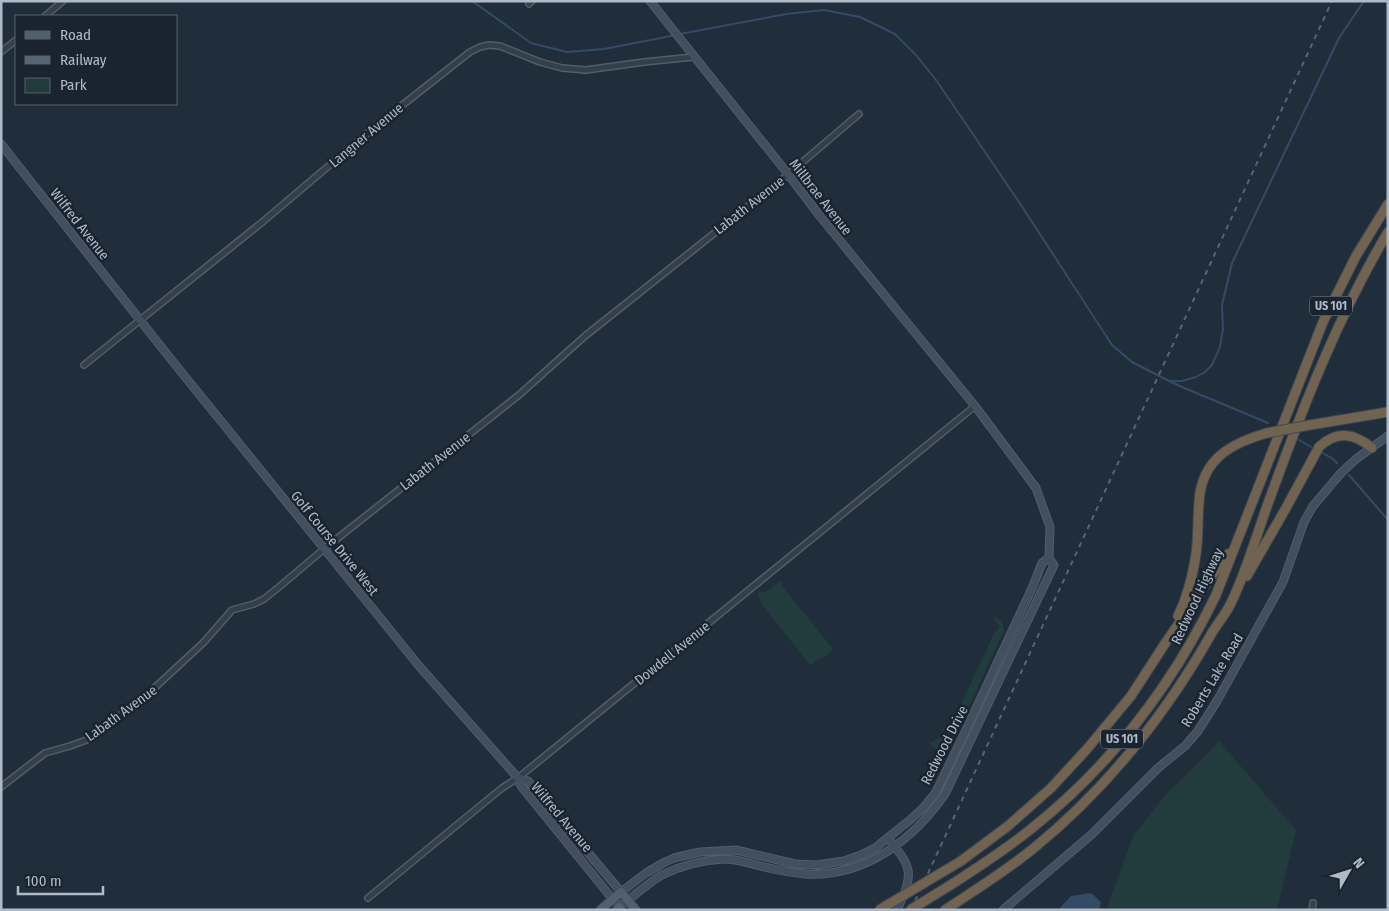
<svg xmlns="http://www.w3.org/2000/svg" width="1389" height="911" font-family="'Fira Sans Condensed',sans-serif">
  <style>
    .green { fill: #223b3c }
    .water { fill: #334b64 }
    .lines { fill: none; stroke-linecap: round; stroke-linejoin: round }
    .stream { stroke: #334b64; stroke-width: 2 }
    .street-casing { stroke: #525d69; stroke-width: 8 }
    .secondary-casing { stroke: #525d69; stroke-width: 9 }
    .primary-casing { stroke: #3e4855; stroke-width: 10 }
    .highway-casing { stroke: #3f4a56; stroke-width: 11 }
    .street { stroke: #343f4c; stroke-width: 5 }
    .secondary { stroke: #424f5f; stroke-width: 7 }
    .primary { stroke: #525f6c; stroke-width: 8 }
    .highway { stroke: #726351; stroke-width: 9 }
    .rail { stroke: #566473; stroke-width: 2; stroke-dasharray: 5 5; stroke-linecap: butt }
    .highway-bridge-casing { stroke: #3f4a56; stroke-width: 11; stroke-linecap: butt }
    .highway-bridge { stroke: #726351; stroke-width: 9 }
    .labels { text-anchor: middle; stroke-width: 5; stroke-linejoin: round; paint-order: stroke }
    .shield { fill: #1a2430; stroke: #828d9a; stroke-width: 1 }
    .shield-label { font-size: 12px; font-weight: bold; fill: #afbac8 }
    .street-label { font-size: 14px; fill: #afbac8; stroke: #1a2430 }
  </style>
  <rect width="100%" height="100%" fill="#202e3b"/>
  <path class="green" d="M782,580V586L833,649L829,654L810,665L764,607L758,597L759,591L764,592Z
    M993,616L1002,621L1004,631L950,747L941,749L940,751L933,747L929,743L945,735L942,730L945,727L950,728L995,631L998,630L999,625L995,621Z
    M1219,741L1296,830L1277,910H1106L1133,836L1168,792L1199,762Z"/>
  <path class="water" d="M1091,893L1101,902L1099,910H1058L1071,896Z"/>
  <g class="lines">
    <path class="stream" d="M472,1L531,43L567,52L604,49L676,35
      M680,34L786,14L824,10L860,17L895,34L916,55L936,80L1021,205L1112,345L1132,362L1169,381H1182L1196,377L1205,372L1212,365L1220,347L1223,329L1222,305L1232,263L1339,38L1364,1
      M1169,381L1182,387L1268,423
      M1299,440L1311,447
      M1321,452L1333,459L1337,463
      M1349,475L1388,520"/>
    <defs>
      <path id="street" d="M529,4L532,1
        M45,16L63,1
        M1,52L16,40
        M84,365L260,224L377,125L470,52L480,47L489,45L500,46L540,62L562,68L586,70L644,62L693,57
        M1,787L45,753L70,746L89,739L149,693L203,643L232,610L254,604L264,599L279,587L324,549L519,395L585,336L785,177L859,114
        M368,898L502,788L518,778L975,406
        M1312,910L1313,903"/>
      <path id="secondary" d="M1,144L170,358L419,666L518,778L521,786L619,907C628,900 637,893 646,886C651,882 656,878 662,875C680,866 703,860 724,859C739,859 754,865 769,868C781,871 794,873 806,874C865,877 913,840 945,794L1054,565L1049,558L1050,527L1036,488L975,406L819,215L788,174L650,1
        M518,778L528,781L621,892L646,873L665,862L674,858L700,852L736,850L795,864L817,865L844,861L861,855L875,848L910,820L924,807L936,792L967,728L1033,586L1042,563L1049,558
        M888,838C913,869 914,873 897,910
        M1003,910L1091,835L1158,768L1185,746L1198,731L1217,701L1283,582L1304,522L1313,506L1341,473L1356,459L1388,436"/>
      <path id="primary" d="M600,910L621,892L636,910
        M617,910L619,907L621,910"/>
      <path id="highway" d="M1310,425L1388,412
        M1247,576L1286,508L1319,447C1337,430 1354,433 1372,448
        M1178,616C1187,598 1193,574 1196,554C1199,534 1197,513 1200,493C1206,456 1235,442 1267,433
        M961,861L1008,826L1051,788L1087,749L1131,696L1166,642L1208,581L1228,554
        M949,886C977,868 1005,850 1031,829C1110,766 1172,686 1216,595L1323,322L1356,256L1388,204
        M945,910C975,890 1006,871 1034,848C1105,790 1163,718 1209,638C1215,626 1225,616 1231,603C1247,570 1257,533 1270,498C1303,407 1338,316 1388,232"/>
    </defs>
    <use href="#street" class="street-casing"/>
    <use href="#secondary" class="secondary-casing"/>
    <use href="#primary" class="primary-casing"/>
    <use href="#highway" class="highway-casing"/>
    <use href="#street" class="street"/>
    <use href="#secondary" class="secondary"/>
    <use href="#primary" class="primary"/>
    <use href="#highway" class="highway"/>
    <path class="rail" d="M911,910L1332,1"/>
    <defs>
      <path id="highway-bridge" d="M1267,433L1310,425
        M879,910L961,861
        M910,910L949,886"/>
    </defs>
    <use href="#highway-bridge" class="highway-bridge-casing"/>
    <use href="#highway-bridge" class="highway-bridge"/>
  </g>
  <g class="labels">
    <g class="shield">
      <rect x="1310" y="296.5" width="42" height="19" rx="4"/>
      <rect x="1101" y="729.5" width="42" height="19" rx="4"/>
    </g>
    <g class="shield-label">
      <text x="1331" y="310">US 101</text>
      <text x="1122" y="743">US 101</text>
    </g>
    <g class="street-label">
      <text transform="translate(366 135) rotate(-40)" y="5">Langner Avenue</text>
      <text transform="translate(821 197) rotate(52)" y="5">Millbrae Avenue</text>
      <text transform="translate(749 205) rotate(-38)" y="5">Labath Avenue</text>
      <text transform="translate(80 224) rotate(52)" y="5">Wilfred Avenue</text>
      <text transform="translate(435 461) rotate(-38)" y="5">Labath Avenue</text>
      <text transform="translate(335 543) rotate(51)" y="5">Golf Course Drive West</text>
      <text transform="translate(1197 596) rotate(-65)" y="5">Redwood Highway</text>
      <text transform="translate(672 653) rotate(-39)" y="5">Dowdell Avenue</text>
      <text transform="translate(1212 680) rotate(-59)" y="5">Roberts Lake Road</text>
      <text transform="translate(121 713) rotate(-36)" y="5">Labath Avenue</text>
      <text transform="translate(944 745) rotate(-63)" y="5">Redwood Drive</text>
      <text transform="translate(562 817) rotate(50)" y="5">Wilfred Avenue</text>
    </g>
  </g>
  <rect width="1389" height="911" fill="none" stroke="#afbac8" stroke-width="5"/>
  <rect x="15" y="15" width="162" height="90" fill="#1a2430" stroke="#56606d"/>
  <rect x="25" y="31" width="25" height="8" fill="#525f6c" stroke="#56606d"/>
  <text x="60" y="40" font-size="15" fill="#afbac8">Road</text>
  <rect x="25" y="56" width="25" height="8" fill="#566473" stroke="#56606d"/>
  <text x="60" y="65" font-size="15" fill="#afbac8">Railway</text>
  <rect x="25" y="78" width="25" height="15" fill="#223b3c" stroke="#56606d"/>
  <text x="60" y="90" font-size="15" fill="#afbac8">Park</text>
  <g transform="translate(1349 871) rotate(51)" stroke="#1a2430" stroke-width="4" paint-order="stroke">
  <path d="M0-4L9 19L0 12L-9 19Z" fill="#afbac8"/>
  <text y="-8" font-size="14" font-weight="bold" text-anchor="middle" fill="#afbac8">N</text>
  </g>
  <path d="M18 886v8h85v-8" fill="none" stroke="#afbac8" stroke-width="2.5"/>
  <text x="25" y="886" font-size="15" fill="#afbac8" stroke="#1a2430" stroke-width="4" paint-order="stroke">100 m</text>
</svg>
